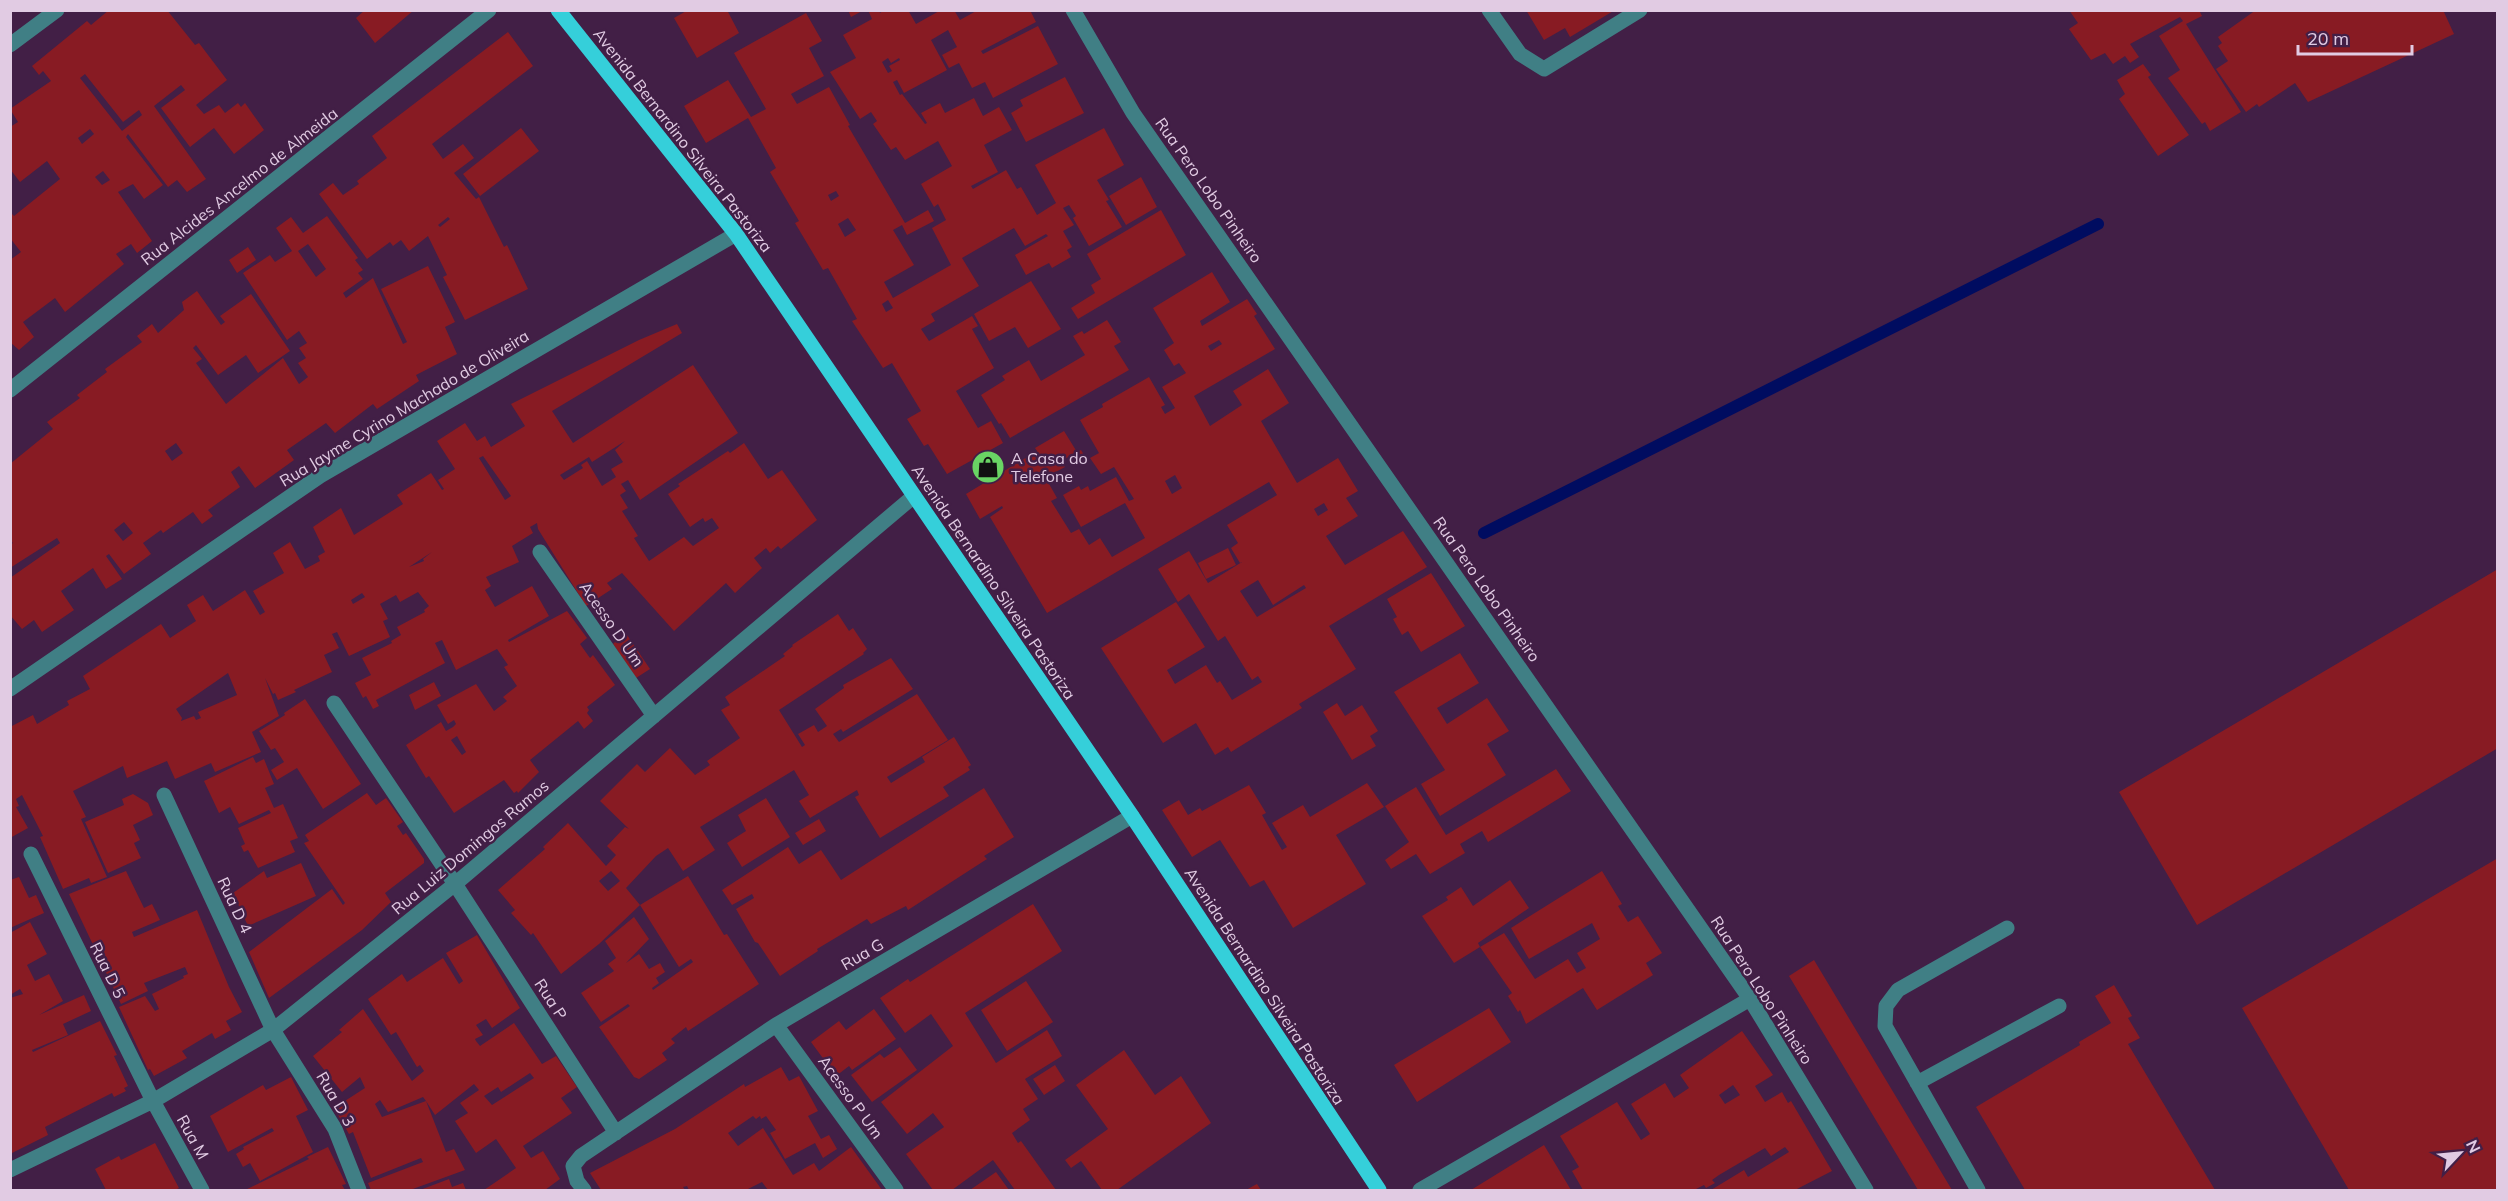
<svg xmlns="http://www.w3.org/2000/svg" width="2508" height="1201" font-family="Mulish,sans-serif">
  <style>
    .lines { fill: none; stroke-linecap: round; stroke-linejoin: round }
    .stream { stroke: #000c60; stroke-width: 12 }
    .building { fill: #881b23; fill-rule: evenodd }
    .minor { stroke: #407f85; stroke-width: 15 }
    .major { stroke: #35cfda; stroke-width: 15 }
    .labels { text-anchor: middle; stroke-width: 5; stroke-linejoin: round; paint-order: stroke }
    .street-label { font-size: 16px; fill: #e1cbe3; stroke: #421f46 }
    .poi-label { font-size: 16px; fill: #e1cbe3; stroke: #421f46; text-anchor: start }
  </style>
  <rect width="100%" height="100%" fill="#421f46"/>
  <g class="lines">
    <path class="stream" d="M1484,533L2098,224"/>
  </g>
  <path class="building" d="M109,10H167L195,45L199,43L227,80L196,105L204,114L219,105L225,113L238,103L241,107L245,103L264,130L234,154L214,128L190,147L161,108L185,90L181,85L154,106L206,179L187,192L177,180L168,187L128,134L126,137L163,185L144,199L133,184L118,192L152,241L137,253L131,244L116,254L124,264L65,312L55,298L23,322L34,337L19,350L10,342V260L21,252L10,238V212L14,216L60,179L47,161L20,182L10,169V127L18,122L10,109L51,81L43,71L39,75L32,66L87,21L91,25ZM85,74L123,122L139,110L142,115L122,131L80,78ZM90,129L94,134L82,144L78,138ZM103,171L110,180L102,185L95,177Z
    M365,10H414L375,43L356,18Z
    M688,10H727L739,33L697,58L674,18Z
    M848,10H864L851,17Z
    M868,10H879L880,13L884,10H908L916,24L941,10H954L960,20L978,10H1030L1036,22L981,51L983,54L1038,26L1058,64L993,98L985,82L972,88L959,63L949,68L942,55L957,47L948,30L931,40L947,70L904,93L897,80L893,82L900,95L902,94L925,124L927,123L921,113L940,103L945,113L974,98L983,116L999,107L1012,130L984,145L998,172L971,186L973,189L1006,170L1017,189L1021,187L1037,215L1056,203L1035,165L1104,128L1124,165L1097,180L1109,200L1106,201L1122,227L1089,246L1073,218L1076,216L1069,205L1063,208L1074,225L1063,231L1072,247L1067,250L1071,257L1052,268L1049,263L1026,275L1015,255L1048,236L1046,234L1025,246L1014,228L962,258L979,286L931,314L935,321L921,329L929,341L972,316L978,326L972,329L994,368L956,391L978,428L991,421L1003,443L947,474L928,444L924,446L907,419L921,411L892,363L883,368L852,321L857,319L828,268L823,270L795,223L799,221L770,172L776,168L748,118L706,143L684,106L728,80L751,117L766,109L734,53L806,13L822,41L809,48L824,76L791,94L797,104L829,87L850,125L848,126L905,223L928,210L934,221L907,235L902,225L893,230L914,265L884,282L893,298L951,265L932,228L946,220L938,204L934,207L921,184L952,166L938,141L905,160L896,147L891,150L873,124L877,121L871,112L860,119L830,72L856,58L843,35L872,19ZM888,58L891,63L899,58L900,60L889,66L892,71L888,73L882,62ZM836,191L839,196L831,201L828,195ZM848,218L856,230L845,237L838,224ZM888,300L893,308L886,312L882,304Z
    M1526,10H1615L1570,37L1565,28L1544,40Z
    M2069,10H2199L2202,16L2186,24L2241,112L2210,131L2205,122L2202,124L2168,78L2180,70L2159,36L2183,21L2180,17L2130,44L2139,57L2130,63L2125,56L2113,64L2105,53L2091,60L2069,29L2078,23Z
    M2256,10H2443L2454,34L2308,102L2295,83L2259,107L2257,104L2246,112L2216,69L2228,61L2218,46L2222,43L2218,37Z
    M508,32L533,66L432,144L443,159L463,144L474,158L454,173L476,199L479,197L504,247L507,245L528,289L465,320L443,277L447,275L428,236L409,251L401,240L393,246L390,242L367,259L319,194L333,183L343,195L359,184L357,181L387,158L372,136ZM448,217L450,219L440,227L438,225Z
    M2143,64L2151,75L2148,77L2189,135L2158,156L2119,99L2125,94L2117,80Z
    M1065,77L1084,113L1026,142L1011,113L1023,106L1020,100Z
    M521,128L539,151L480,196L463,174Z
    M1141,177L1157,207L1126,225L1109,196Z
    M1161,210L1186,255L1078,319L1071,308L1095,293L1091,285L1101,279L1087,254Z
    M327,216L358,258L355,260L363,270L358,273L363,279L343,293L346,298L373,278L403,344L407,342L381,289L428,266L455,322L445,327L457,354L416,375L419,381L377,409L373,404L335,433L326,423L287,450L294,460L255,488L239,466L231,472L240,487L208,510L213,516L202,524L193,512L163,533L161,530L143,543L151,554L124,574L109,554L106,556L122,579L106,589L93,568L61,591L74,610L42,632L34,620L22,629L10,615V578L60,543L57,538L10,568V545L13,543L10,540V464L53,429L47,422L80,398L77,395L107,372L105,369L142,342L137,336L152,324L158,333L184,310L182,302L197,291L221,325L225,322L220,316L251,294L290,351L258,373L246,355L218,375L196,345L193,348L202,359L196,363L226,404L283,358L299,384L308,377L298,363L306,358L299,348L307,343L299,331L287,340L243,273L270,255L275,262L292,251L276,228L291,217L303,233ZM308,244L326,269L316,277L298,251ZM176,443L183,453L172,461L165,451ZM124,522L133,533L123,541L114,530Z
    M248,247L256,260L237,273L229,260Z
    M1212,272L1230,302L1200,321L1202,326L1247,299L1257,314L1254,316L1275,349L1194,396L1210,426L1242,405L1233,391L1268,369L1289,403L1261,421L1297,483L1338,458L1358,491L1346,498L1358,516L1326,536L1345,565L1403,531L1427,567L1329,626L1356,669L1299,704L1302,708L1231,752L1228,747L1215,755L1196,723L1163,743L1101,648L1176,602L1205,647L1167,670L1175,684L1206,665L1217,683L1220,681L1232,700L1262,682L1258,676L1252,680L1225,636L1218,641L1189,594L1178,602L1158,569L1189,551L1208,583L1242,562L1240,563L1231,548L1238,543L1227,525L1277,495L1269,482L1047,613L990,517L1003,508L1002,506L980,519L966,494L1037,451L1035,448L1064,431L1077,452L1081,450L1087,460L1076,466L1070,456L1061,461L1065,467L1052,474L1055,479L1048,482L1057,498L1051,501L1071,533L1079,529L1089,545L1100,538L1112,557L1145,538L1125,503L1081,527L1063,495L1079,486L1081,490L1088,486L1090,491L1116,477L1129,501L1134,499L1114,467L1101,474L1090,458L1099,453L1080,420L1103,407L1102,404L1149,377L1165,405L1161,407L1165,414L1175,408L1162,387L1186,373L1179,363L1174,366L1164,350L1174,343L1153,308ZM1219,340L1222,344L1211,351L1208,346ZM1175,475L1182,488L1172,494L1165,481ZM1324,503L1328,510L1318,516L1314,509ZM1258,580L1273,605L1304,585L1306,588L1257,617L1240,591Z
    M1031,281L1061,329L1028,348L1015,327L989,341L974,314Z
    M1107,320L1121,342L1114,346L1129,370L1010,438L1001,423L999,424L981,395L1005,380L1002,376L1029,360L1041,381L1085,355L1073,336L1082,331L1084,334Z
    M677,324L682,333L552,411L573,443L693,365L738,433L640,500L628,480L621,484L626,491L620,495L628,508L622,511L638,536L634,538L649,561L684,537L693,546L719,528L712,518L705,522L703,518L690,527L668,494L680,486L678,484L728,451L730,453L744,443L768,479L782,470L817,520L781,549L778,546L770,553L766,548L754,558L762,568L735,593L726,583L674,631L622,573L607,583L612,589L586,606L538,529L537,523L530,527L533,533L512,546L519,562L486,577L491,586L485,590L495,607L532,586L549,616L508,640L509,642L567,611L587,638L580,644L590,658L593,655L615,685L587,707L589,710L587,713L593,721L584,729L578,721L530,760L539,772L518,793L517,791L514,793L504,780L454,813L429,776L426,778L406,745L441,722L446,731L453,727L456,724L454,720L448,724L437,705L476,684L494,711L507,701L503,697L517,686L504,667L508,665L497,649L456,670L442,640L435,643L445,663L376,700L379,706L373,709L366,696L363,698L355,683L371,675L362,658L392,643L391,641L401,635L397,627L425,612L424,610L429,606L418,592L400,602L396,595L380,604L388,619L383,621L390,637L349,656L337,632L332,634L339,648L324,655L332,672L294,690L296,692L278,700L275,693L273,694L265,678L279,716L252,732L261,752L215,772L211,763L175,779L167,761L127,778L123,766L73,791L86,817L81,819L107,877L91,883L89,878L63,889L40,837L43,836L22,795L16,799L19,806L16,807L28,828L10,838V727L33,715L37,724L69,705L67,701L90,689L83,676L161,624L170,638L196,621L187,605L203,595L213,611L245,590L260,615L265,612L253,591L284,573L273,553L290,542L305,569L320,561L318,556L325,552L313,527L341,508L354,535L403,504L397,495L431,473L442,490L444,489L438,480L455,469L437,441L465,423L477,441L485,436L491,447L525,426L511,404L639,340ZM625,441L615,450L623,462L611,469L616,477L602,486L587,461L581,465L583,468L564,480L560,475L589,457L592,462ZM483,456L511,496L505,500L479,458ZM432,552L423,559L424,561L409,567ZM362,593L365,597L353,604L351,600ZM228,673L237,695L198,712L201,718L196,720L194,716L181,721L182,718L176,709ZM457,736L466,752L462,755L451,740Z
    M1228,548L1236,565L1206,579L1198,563Z
    M2498,569V748L2197,925L2119,792Z
    M1431,573L1465,626L1421,652L1408,631L1402,635L1393,619L1397,617L1387,599Z
    M838,614L849,631L853,628L867,649L863,653L864,654L779,710L802,747L805,745L798,734L814,725L818,732L827,726L815,709L844,688L843,685L891,658L913,689L843,732L841,729L833,734L839,742L917,694L948,740L887,777L891,783L925,762L922,757L954,737L971,765L968,767L970,770L943,787L949,796L880,838L855,797L859,795L857,790L810,818L799,801L809,795L794,770L700,827L715,850L683,871L668,848L656,856L626,888L640,905L688,876L724,935L727,934L759,984L688,1031L686,1027L671,1039L675,1043L662,1053L667,1060L639,1079L634,1077L599,1027L630,1006L628,1004L601,1022L581,993L614,971L608,964L616,958L605,941L634,917L649,939L626,963L639,954L649,969L660,963L665,972L656,978L659,983L652,988L653,990L693,962L691,959L679,967L640,905L599,944L561,974L533,933L531,935L511,913L515,910L498,890L545,849L543,847L568,823L606,866L616,855L607,846L625,827L629,829L600,801L637,764L645,772L670,748L695,775L710,765L707,761L740,738L721,710L730,705L725,697L785,656L783,654L793,646L792,645ZM611,871L620,881L608,891L599,881Z
    M625,632L650,669L636,678L613,644Z
    M1460,653L1479,683L1437,708L1447,724L1487,698L1509,731L1487,744L1506,775L1440,816L1421,784L1445,770L1394,692Z
    M434,682L441,696L415,710L409,695Z
    M305,699L361,784L323,809L297,768L277,780L271,770L284,762L275,748L271,750L259,731L285,715L284,713Z
    M1337,703L1345,716L1362,705L1378,731L1370,736L1376,746L1352,760L1323,712Z
    M253,757L256,763L264,759L274,784L265,788L274,808L283,804L298,838L290,841L295,852L258,868L248,850L244,852L241,846L245,844L238,828L271,813L269,810L239,824L230,807L219,813L204,781Z
    M1556,769L1571,791L1488,842L1482,831L1460,844L1465,853L1430,874L1416,854L1391,869L1385,860L1409,842L1385,806L1416,787L1446,835Z
    M1367,783L1384,807L1336,835L1366,884L1293,928L1264,880L1250,887L1220,840L1192,857L1162,810L1179,800L1188,815L1200,808L1202,811L1249,785L1266,813L1262,815L1282,850L1287,847L1272,823L1303,805L1310,817Z
    M984,788L1014,837L984,856L987,859L908,910L906,906L871,924L867,919L817,949L818,951L780,976L758,943L755,942L736,909L754,898L752,894L732,905L722,890L788,847L799,864L821,850L841,880Z
    M367,793L376,805L386,798L403,822L397,826L403,835L406,833L424,859V863L385,893L391,902L362,930L269,998L249,952L332,889L343,905L345,903L304,843L309,841L305,835Z
    M133,794L148,803L153,815L133,825L140,840L134,843L141,858L108,873L85,822L124,805L122,799Z
    M766,798L790,837L742,867L727,843L746,831L738,815Z
    M819,819L826,831L803,845L795,833Z
    M2498,858V1190H2349L2242,1008Z
    M301,863L316,896L248,926L233,893L264,871L267,878Z
    M126,871L144,908L152,904L160,920L132,932L134,937L197,910L229,987L242,1012L226,1021L231,1030L215,1039L212,1033L182,1051L187,1058L154,1076L150,1069L148,1070L119,1007L145,996L155,1011L159,1009L152,994L184,978L183,976L188,974L185,967L144,983L148,991L121,1004L69,894Z
    M1602,871L1622,904L1618,906L1628,922L1638,916L1662,953L1646,963L1653,975L1597,1010L1583,988L1526,1024L1520,1010L1518,1012L1508,996L1512,993L1480,947L1504,933L1535,979L1568,959L1577,973L1586,968L1577,953L1600,939L1592,923L1529,959L1511,928Z
    M19,877L29,898L36,895L44,913L10,928V880Z
    M1510,880L1529,908L1478,943L1480,947L1454,963L1422,916L1448,900L1446,897L1461,887L1473,906Z
    M1033,904L1062,951L965,1013L996,1063L1047,1030L1062,1056L1025,1079L1038,1099L1023,1109L1030,1120L1012,1133L1018,1143L1021,1141L1056,1190H1015L993,1160L952,1190H933L906,1154L944,1127L933,1113L907,1134L881,1102L953,1046L931,1014L905,1033L880,998L908,979L910,982Z
    M30,922L47,954L27,965L35,981L49,974L63,1001L39,1015L84,995L91,1011L63,1024L68,1035L32,1050L33,1052L100,1021L117,1055L114,1056L128,1086L124,1088L126,1091L114,1097L112,1093L45,1127L48,1135L10,1154V998L23,994L20,989L10,995V933Z
    M477,935L520,1008L492,1028L486,1019L476,1025L483,1035L475,1039L476,1041L480,1046L514,1023L542,1064L556,1056L577,1087L561,1098L572,1113L523,1146L531,1158L543,1151L560,1179L545,1190H484L516,1168L496,1139L476,1153L455,1121L468,1113L460,1103L479,1090L474,1084L435,1115L426,1101L446,1152L454,1149L465,1170L410,1190H371L368,1183L423,1162L421,1158L371,1178L353,1132L349,1134L334,1108L365,1088L360,1077L342,1092L313,1056L342,1032L339,1030L363,1009L412,1081L424,1071L420,1065L417,1067L396,1032L391,1035L368,999L402,974L407,982L443,958L459,984L463,981L446,953ZM530,1073L534,1078L492,1105L484,1096L498,1087L501,1092ZM423,1097L426,1101L382,1117L375,1104L380,1100L388,1112Z
    M1814,960L1952,1190H1918L1789,976Z
    M1026,981L1053,1022L1007,1051L981,1010Z
    M2114,985L2132,1016L2128,1018L2140,1038L2128,1044L2215,1190H2025L1976,1107L2080,1045L2079,1042L2111,1023L2095,996Z
    M1489,1008L1511,1042L1417,1102L1394,1065Z
    M874,1009L896,1039L852,1070L849,1066L836,1076L811,1042L839,1021L846,1030Z
    M1742,1031L1773,1075L1755,1086L1765,1102L1782,1092L1788,1103L1791,1101L1832,1171L1795,1190H1711L1744,1170L1748,1177L1789,1152L1785,1147L1771,1156L1765,1148L1719,1175L1712,1180L1715,1183L1706,1188L1704,1185L1694,1190H1583L1572,1171L1579,1167L1560,1136L1617,1102L1641,1140L1650,1134L1631,1104L1665,1083L1674,1098L1689,1088L1680,1075ZM1733,1085L1740,1095L1725,1104L1719,1095Z
    M900,1047L917,1070L872,1102L851,1075L880,1054L884,1058Z
    M1124,1050L1155,1095L1181,1076L1211,1123L1117,1190H1102L1081,1161L1071,1168L1065,1160L1108,1129L1076,1085Z
    M1055,1065L1065,1081L1044,1095L1033,1079Z
    M781,1067L789,1081L799,1076L818,1111L808,1116L821,1139L829,1135L837,1149L823,1158L815,1143L785,1159L770,1133L776,1130L766,1116L761,1119L760,1116L756,1119L753,1116L728,1133L738,1146L763,1128L793,1175L814,1163L819,1171L851,1147L882,1190H768L762,1182L746,1190H689L687,1186L683,1187L685,1190H601L590,1173L675,1129L744,1084L745,1087Z
    M291,1077L308,1110L296,1116L313,1152L260,1181L250,1163L243,1167L236,1154L244,1149L243,1147L274,1131L272,1128L228,1152L210,1116L263,1085L266,1090Z
    M155,1143L179,1188L175,1190H106L95,1169L119,1156L121,1160Z
    M1544,1145L1571,1190H1471L1518,1161Z
    M328,1147L346,1184L342,1185L345,1190H245L309,1159L307,1157Z
    M996,1172L1009,1190H970Z
    M449,1179L452,1187L463,1183L466,1190H420Z
    M1257,1184L1261,1190H1246L1255,1185Z"/>
  <g class="lines">
    <path class="minor" d="M1073,10L1133,113L1750,999L1866,1190
      M1489,10L1520,54L1544,69L1640,10
      M10,45L57,10
      M10,390L489,10
      M540,552L654,716
      M10,689L320,476L736,234
      M334,703L455,884L616,1133
      M164,795L273,1030L335,1129L359,1190
      M31,854L153,1101L202,1190
      M776,1025L896,1190
      M1917,1083L2059,1006
      M10,1170L153,1101L273,1030L455,884L914,496
      M584,1190L577,1181L573,1166L581,1156L776,1025L1132,816
      M1420,1190L1750,999
      M1978,1190L1885,1026L1886,1006L1898,990L2007,928"/>
    <path class="major" d="M558,10L736,234L1132,816L1379,1190"/>
  </g>
  <defs>
    <symbol id="shop-disc" viewBox="-11 -11 22 22"><circle r="9.5" fill="#69d464" stroke="#421f46"/><path d="M-5-2.5h2.3a2.7 3.5 0 0 1 5.4 0H5L5.5 6h-11ZM-1.5-2.5h3a1.5 2.3 0 0 0-3 0Z" fill="#111"/></symbol>
  </defs>
  <g fill-rule="evenodd">
    <use href="#shop-disc" x="969" y="448" width="38" height="38"/>
  </g>
  <g class="labels">
    <g class="street-label">
      <text transform="translate(683 140) rotate(52)" y="6">Avenida Bernardino Silveira Pastoriza</text>
      <text transform="translate(239 186) rotate(-38)" y="6">Rua Alcides Ancelmo de Almeida</text>
      <text transform="translate(1209 190) rotate(55)" y="6">Rua Pero Lobo Pinheiro</text>
      <text transform="translate(404 408) rotate(-31)" y="6">Rua Jayme Cyrino Machado de Oliveira</text>
      <text transform="translate(994 582) rotate(56)" y="6">Avenida Bernardino Silveira Pastoriza</text>
      <text transform="translate(1487 589) rotate(55)" y="6">Rua Pero Lobo Pinheiro</text>
      <text transform="translate(612 624) rotate(55)" y="6">Acesso D Um</text>
      <text transform="translate(470 847) rotate(-40)" y="6">Rua Luiz Domingos Ramos</text>
      <text transform="translate(235 905) rotate(65)" y="6">Rua D 4</text>
      <text transform="translate(862 954) rotate(-30)" y="6">Rua G</text>
      <text transform="translate(108 970) rotate(64)" y="6">Rua D 5</text>
      <text transform="translate(1265 986) rotate(57)" y="6">Avenida Bernardino Silveira Pastoriza</text>
      <text transform="translate(1762 990) rotate(57)" y="6">Rua Pero Lobo Pinheiro</text>
      <text transform="translate(551 999) rotate(57)" y="6">Rua P</text>
      <text transform="translate(851 1097) rotate(54)" y="6">Acesso P Um</text>
      <text transform="translate(336 1099) rotate(60)" y="6">Rua D 3</text>
      <text transform="translate(193 1137) rotate(61)" y="6">Rua M</text>
    </g>
    <g class="poi-label">
      <text x="1011" y="464">A Casa do<tspan x="1011" dy="18">Telefone</tspan></text>
    </g>
  </g>
  <rect width="2508" height="1201" fill="none" stroke="#e1cbe3" stroke-width="24"/>
  <g transform="translate(2460 1153) rotate(64)" stroke="#421f46" stroke-width="4.5" paint-order="stroke">
  <path d="M0-4.5L10 22L0 15L-10 22Z" fill="#e1cbe3"/>
  <text y="-9" font-size="16" font-weight="bold" text-anchor="middle" fill="#e1cbe3">N</text>
  </g>
  <path d="M2298 45v9h114v-9" fill="none" stroke="#e1cbe3" stroke-width="3"/>
  <text x="2307" y="45" font-size="18" fill="#e1cbe3" stroke="#421f46" stroke-width="4.5" paint-order="stroke">20 m</text>
</svg>
